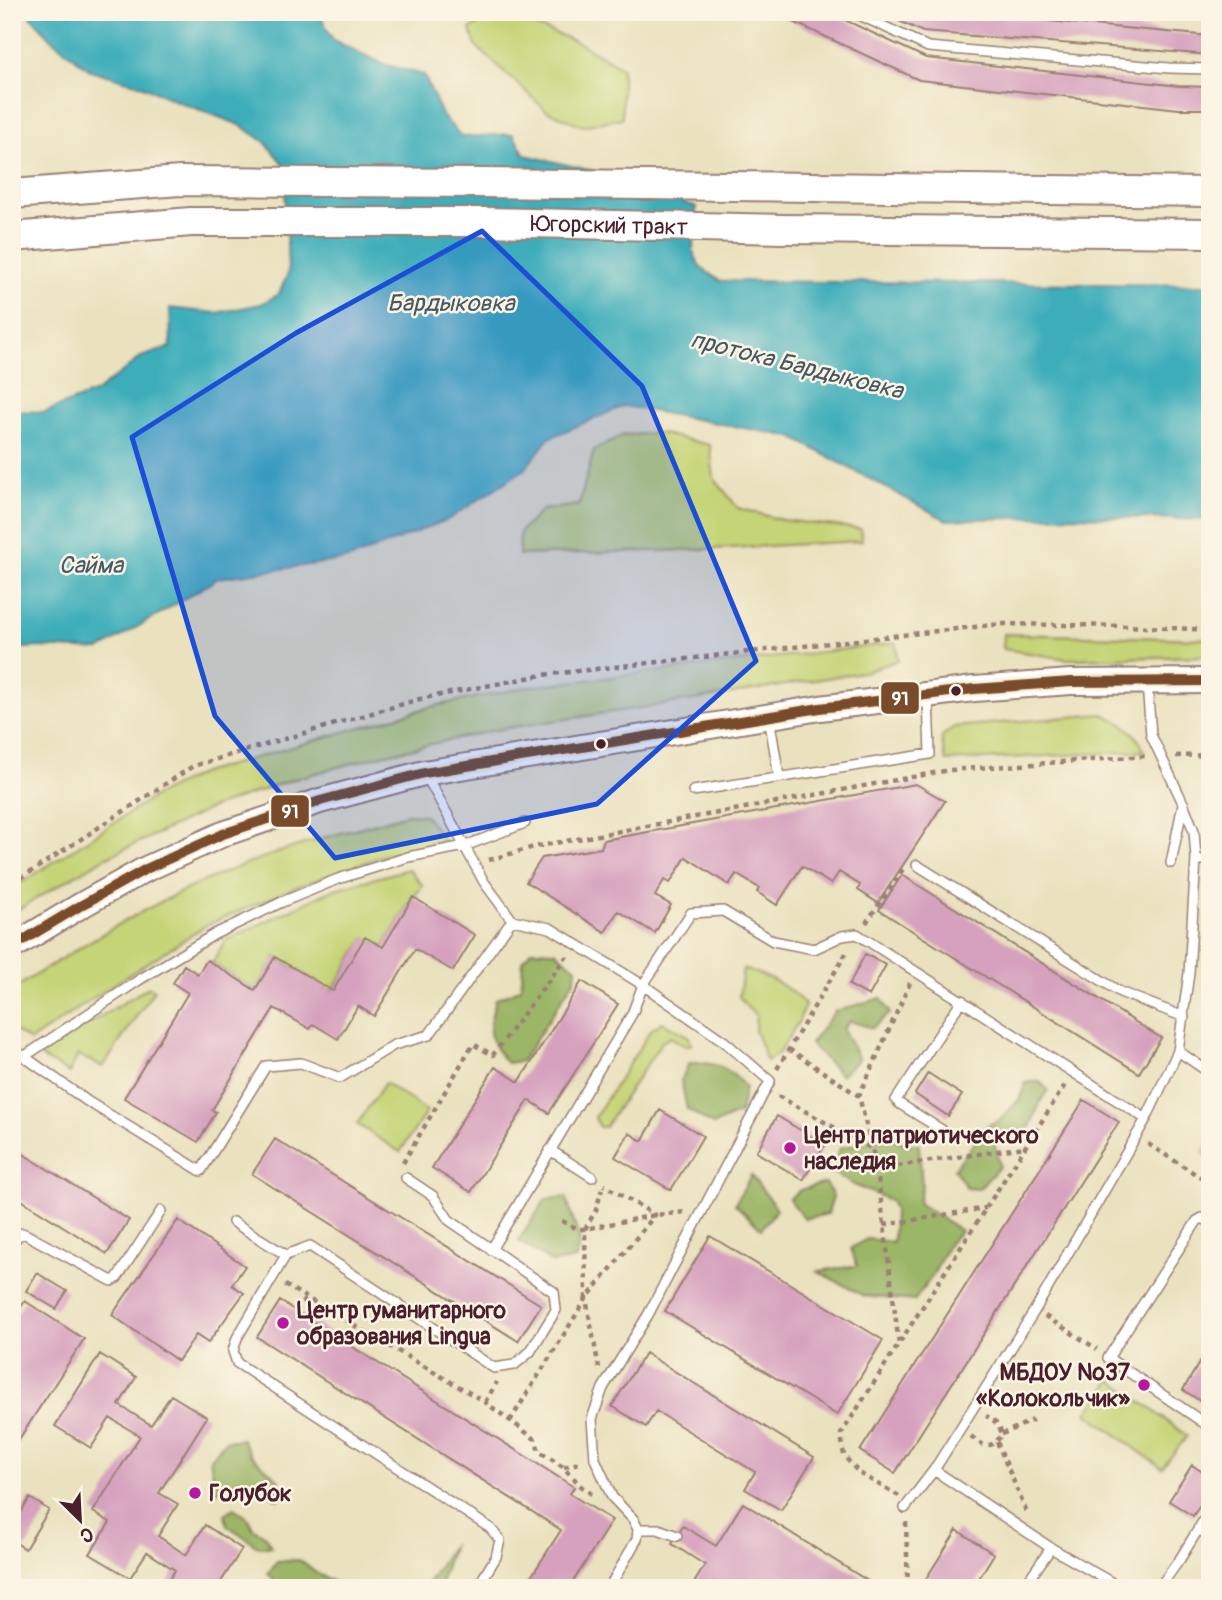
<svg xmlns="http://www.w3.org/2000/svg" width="1222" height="1600" font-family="Pangolin,sans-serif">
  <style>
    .green { fill: #c5d476; stroke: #887a50; stroke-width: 2 }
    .forest { fill: #9cb667; stroke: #736a49; stroke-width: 2 }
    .water { fill: #3dadba; stroke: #446672; stroke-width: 2 }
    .building { fill: #d6a1be }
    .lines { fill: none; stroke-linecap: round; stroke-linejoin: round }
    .lane-casing { stroke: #9a8074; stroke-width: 12 }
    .secondary-casing { stroke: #9a8074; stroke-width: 28 }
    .primary-casing { stroke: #9a8074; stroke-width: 32 }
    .path { stroke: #9a8074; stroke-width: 4.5; stroke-dasharray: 5 5; stroke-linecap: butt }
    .lane { stroke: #fff; stroke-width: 9 }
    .secondary { stroke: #fff; stroke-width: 24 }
    .primary { stroke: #fff; stroke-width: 28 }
    .bus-1-casing { stroke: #fcf5e5; stroke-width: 16 }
    .bus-1 { stroke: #7a4b2a; stroke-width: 10 }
    .marked { fill: #1d4ed8; fill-opacity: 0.2; stroke: #1d4ed8; stroke-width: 5; stroke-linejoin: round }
    .bus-dot { fill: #4a1f2b; stroke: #fcf5e5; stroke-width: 2.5 }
    .poi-dot { fill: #b5179e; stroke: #fcf5e5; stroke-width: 2.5 }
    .labels { text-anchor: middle; stroke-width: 5; stroke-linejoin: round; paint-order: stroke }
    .street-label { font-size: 23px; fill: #4a1f2b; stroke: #fcf5e5 }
    .poi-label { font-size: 23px; font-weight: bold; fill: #4a1f2b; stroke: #fcf5e5; text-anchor: start }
    .water-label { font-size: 24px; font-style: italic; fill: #455864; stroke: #fcf5e5 }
    .line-badge { stroke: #fcf5e5; stroke-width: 2.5 }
    .badge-label { font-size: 19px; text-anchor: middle; font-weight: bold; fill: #fff }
  </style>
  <rect width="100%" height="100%" fill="#fcf5e5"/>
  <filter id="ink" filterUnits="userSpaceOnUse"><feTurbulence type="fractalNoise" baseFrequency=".0143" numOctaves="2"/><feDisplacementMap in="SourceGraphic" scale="14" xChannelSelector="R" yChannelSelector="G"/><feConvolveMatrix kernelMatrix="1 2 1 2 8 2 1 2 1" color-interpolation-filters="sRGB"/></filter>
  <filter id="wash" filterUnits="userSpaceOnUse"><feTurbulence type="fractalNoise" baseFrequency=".00686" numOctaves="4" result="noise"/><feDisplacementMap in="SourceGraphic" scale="28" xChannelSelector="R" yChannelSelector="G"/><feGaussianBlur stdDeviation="1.57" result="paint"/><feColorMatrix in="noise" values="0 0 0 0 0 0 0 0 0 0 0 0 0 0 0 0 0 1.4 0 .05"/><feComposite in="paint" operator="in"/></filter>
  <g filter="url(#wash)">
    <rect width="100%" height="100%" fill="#eae1be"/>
    <path class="green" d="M500,12L577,42L622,68V118L583,126L547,111L476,46L470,29Z
      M658,433L710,445L714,478L738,508L782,520L861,529L862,541L691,550L519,555L520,532L542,510L579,505L594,450L624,435Z
      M1004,634L1210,639V656L1067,659L1003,649Z
      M896,643L898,660L868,671L713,697L500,729L382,755L291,780L212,808L105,858L12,913V889L158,794L202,773L430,707L527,687Z
      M1103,714C1122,723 1136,730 1144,751L946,761L941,737L954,727Z
      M408,814L425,815L444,841L379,857L299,886L207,925L116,983L30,1041L12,1029V990C79,947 148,904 221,874C282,848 345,832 408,814Z
      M409,869L423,886L413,897L383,947L365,937L332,991L276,957L255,990L212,963L226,940L335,889Z
      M743,969C768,976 788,985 805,1005L799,1021L778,1054L767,1061L755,1030L756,1015L747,1007L739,997Z
      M149,987L154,990L103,1067L78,1055L69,1073L38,1055Z
      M662,1022L688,1036L692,1044L685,1046L670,1037L661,1043L605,1127H599L595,1117L651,1030Z
      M385,1083L427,1111L400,1152L357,1124Z
      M1112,1380L1187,1436L1162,1468L1087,1413Z"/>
    <path class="forest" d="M531,950L555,951L576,968L575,979L522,1061L507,1063C485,1038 488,1030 496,999L521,988L523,961Z
      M881,998L890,1013L872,1028L850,1021L843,1029L859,1059L841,1075L810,1044L835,1011Z
      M689,1063C717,1062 727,1066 745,1087L740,1113L713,1125L687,1109L681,1080Z
      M1039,1081L1048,1090L1042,1099L1028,1131L994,1141L1000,1166L979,1189L967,1188L954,1169L988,1125L1000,1120L1019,1100L1026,1083Z
      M890,1137L903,1143L919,1145L922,1186L918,1203L961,1231L949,1243L933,1275L914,1301L864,1296L817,1271L857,1266L851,1248L867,1239L893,1242L894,1210L890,1200L856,1186L832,1172L840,1148Z
      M751,1175L777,1209L761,1229L735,1204Z
      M825,1183L833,1196L828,1214L805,1219L789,1199L800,1190Z
      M566,1197L580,1241L576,1259L553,1263L518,1241L546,1199Z
      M242,1439L250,1454L279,1480V1500L253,1486L234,1483L216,1492L210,1459L225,1441Z
      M234,1508L249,1519L253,1528L266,1536L271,1547H259L227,1525L225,1514Z
      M453,1544L442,1578L441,1588H425Z
      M299,1560L320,1575L346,1588H281L268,1574L277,1561Z"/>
    <path class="water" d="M27,12H322L320,15L333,40L383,64L424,75L443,117L462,137L513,134L525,155L611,175L696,207L693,251L700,267L720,281L1210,285V520L1073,516L946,520L792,437L624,406L549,438L525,469L449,519L350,559L219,578L99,650L37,647L12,649V411L45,412L96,392L141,357L171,347L170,308L216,313L261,304L279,294L288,273L284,165L265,142L240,125L174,100L139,84L90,70L51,39Z"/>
    <g id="blocks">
      <path class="building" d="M772,12H828L926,58L1179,86L1210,87V109H1179L919,80Z
        M880,12H953L1210,36V55L923,32Z
        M916,784L945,801L878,903L858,890L860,885L839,872L831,884L802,866L777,905L757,892L759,888L736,874L729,885L686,857L670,883L664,880L655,896L671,905L655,933L618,911L605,932L526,882L542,858L601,848L604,840Z
        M902,875L1161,1038L1139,1073L879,910Z
        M413,897L475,935L453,971L415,949L374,1016L358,1006L338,1039L313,1024L310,1029L274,1008L212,1110L216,1112L198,1142L124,1098L188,993L173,983L184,965L198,974L207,960L255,990L275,957L333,991L365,937L383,947Z
        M865,954L886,965L869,996L849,985Z
        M582,981L618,1004L549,1113L529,1100L471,1192L432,1168L495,1067L519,1082Z
        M928,1073L962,1095L948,1116L915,1094Z
        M1084,1100L1119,1122L895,1473L860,1451Z
        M660,1110L703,1136L671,1190L615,1157L629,1133L642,1141Z
        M777,1116L825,1145L803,1180L756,1152Z
        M275,1139L541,1305L518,1341L252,1174Z
        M1210,1139V1159L1201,1153Z
        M12,1147L129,1220L107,1254L12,1194Z
        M178,1220L245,1266L232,1285L244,1293L208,1343L196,1335L178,1361L112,1315Z
        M710,1236L883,1340L837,1415L665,1311Z
        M37,1273L67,1291L56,1309L26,1291Z
        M25,1301L84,1339L12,1450V1321Z
        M280,1301L574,1487L570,1494L612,1520L569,1588H524L561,1530L257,1337Z
        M1207,1350L1210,1352V1407L1183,1390Z
        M645,1353L814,1457L781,1510L745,1489L755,1472L656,1411L646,1427L612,1406Z
        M100,1354L136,1377L119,1405L151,1425L171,1395L207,1417L159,1493L178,1504L158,1536L186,1555L205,1525L242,1549L217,1588H164L175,1570L147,1552L130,1578L90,1554L110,1522L93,1512L140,1436L110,1418L91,1448L55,1426Z
        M1192,1465L1210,1477V1490L1193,1516L1169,1501Z
        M30,1498L49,1510L25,1549L12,1540V1526Z
        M743,1503L879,1588H691L705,1565L672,1544L683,1526L716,1546Z
        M957,1530L994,1554L973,1588H920Z"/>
    </g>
  </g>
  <g filter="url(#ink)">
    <use href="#blocks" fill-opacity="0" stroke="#9a8074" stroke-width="2"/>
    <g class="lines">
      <defs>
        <path id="lane" d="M853,12L928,47L1169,68L1210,69
          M1203,14L1204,12
          M769,717L779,777
          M426,775L484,882L512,920L550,928L576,944L643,985L725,1042L770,1081L648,1315L603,1388L592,1419L595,1459L612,1497L633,1519L638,1529L637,1539L609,1588
          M693,791L930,754L928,698
          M1196,859L1210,861
          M1171,863L1183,804
          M917,865L1120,992L1184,1017
          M12,1048L87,1101L201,1171L266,1066L301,1063L340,1078L394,1045L429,1035L512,920
          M1178,1051L1210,1073
          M25,1056L139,980L215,934L282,902L338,879L408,857L465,846L525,823
          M1146,1119L1178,1051L1189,973L1196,859L1194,831L1183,803L1151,735L1147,684
          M942,1130L900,1104L896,1100L962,1000
          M550,1150L592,1177
          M233,1222L286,1255L310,1246L494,1368L514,1365L530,1352L556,1310L554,1292L449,1220L433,1196L406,1178
          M1210,1222L1202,1218L1197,1221L1108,1358L1210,1427
          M12,1244L17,1237L22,1233L27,1235L112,1281L117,1278L161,1211
          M491,1250L632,1014L643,985L691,913L723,911L773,941L814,949L842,936L857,934L1146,1119L1035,1310L934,1470L905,1508
          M286,1255L237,1338L233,1351L237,1363L490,1528L500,1540L496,1557L477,1588
          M934,1470L1051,1548L1121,1588
          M638,1529H658L677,1536
          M1198,1529L1210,1536
          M1023,1588L1051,1548
          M1159,1588L1180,1559L1210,1510"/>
        <path id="secondary" d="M12,947L80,906L146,869L223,834L320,801L424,773L820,708L974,689L1071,682L1210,681"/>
        <g id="primary">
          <path d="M12,194L180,181L484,183L1210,192"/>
          <path id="s1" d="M12,237L191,222H486L783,229L1210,233"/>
        </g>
      </defs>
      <use href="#lane" class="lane-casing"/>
      <use href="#secondary" class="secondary-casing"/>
      <use href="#primary" class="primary-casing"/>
      <path class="path" d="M1176,756L1210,755
        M489,860L534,847L950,770L1146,756
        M12,884L193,766L420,699L542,675L1001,624L1129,626L1210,630
        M866,923L903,869
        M910,983L859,1096L877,1169L1025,1147
        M789,1049L859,1096
        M777,1069L848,950
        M778,1096L871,1148
        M1148,1144L1210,1183
        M403,1163L473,1044L493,1055L567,956
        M877,1169L899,1345
        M562,1221L578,1229H585L655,1215L687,1212
        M884,1225L986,1208
        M285,1285L485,1402L535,1439L539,1451L563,1467L582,1487L593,1495
        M296,1311L306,1298
        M1045,1316L1097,1349
        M599,1368L586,1299L585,1229L596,1210L602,1189
        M485,1402L497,1382
        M510,1421L586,1299L655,1215L604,1185
        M1002,1434L1033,1420
        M971,1436C984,1447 992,1450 1002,1434C999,1425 995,1420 986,1416
        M997,1442L1027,1513
        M564,1467L582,1462
        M899,1496L859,1473L844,1456L841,1434L1065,1085
        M906,1522L908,1588"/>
      <use href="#lane" class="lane"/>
      <use href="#secondary" class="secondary"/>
      <use href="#primary" class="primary"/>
      <defs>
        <path id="bus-1" d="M12,947L80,906L146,869L223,834L320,801L424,773L820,708L974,689L1071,682L1210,681"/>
      </defs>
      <use href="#bus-1" class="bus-1-casing"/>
      <use href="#bus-1" class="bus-1"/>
    </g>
  </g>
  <path class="marked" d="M482,231L642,386L756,661L597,804L335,858L215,716L132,437L296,333Z"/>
  <g class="bus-dot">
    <circle cx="956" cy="691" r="6"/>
    <circle cx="601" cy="744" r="6"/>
  </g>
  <g class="poi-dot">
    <circle cx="790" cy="1148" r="7"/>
    <circle cx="283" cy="1323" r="7"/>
    <circle cx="1144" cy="1385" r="7"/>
    <circle cx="195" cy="1493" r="7"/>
  </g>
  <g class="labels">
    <g class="street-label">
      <text dy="8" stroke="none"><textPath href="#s1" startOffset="598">Югорский тракт</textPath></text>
    </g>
    <g class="poi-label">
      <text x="804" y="1143">Центр патриотического<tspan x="804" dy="26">наследия</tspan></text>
      <text x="297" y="1318">Центр гуманитарного<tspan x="297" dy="26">образования Lingua</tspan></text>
      <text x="1130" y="1380" text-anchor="end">МБДОУ №37<tspan x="1130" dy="26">«Колокольчик»</tspan></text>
      <text x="209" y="1501">Голубок</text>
    </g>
    <g class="water-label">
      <text x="451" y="311">Бардыковка</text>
      <text transform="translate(797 365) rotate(14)" y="8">протока Бардыковка</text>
      <text x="91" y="573">Сайма</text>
    </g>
  </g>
  <g class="line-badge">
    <rect x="880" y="681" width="40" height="34" rx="7" fill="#7a4b2a"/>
    <rect x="270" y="794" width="40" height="34" rx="7" fill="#7a4b2a"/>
  </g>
  <g class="badge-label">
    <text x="900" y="705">91</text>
    <text x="290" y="818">91</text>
  </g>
  <rect width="1222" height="1600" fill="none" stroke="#fcf5e5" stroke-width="42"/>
  <g transform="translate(80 1520) rotate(156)" stroke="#fcf5e5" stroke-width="5" paint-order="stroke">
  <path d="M0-5L12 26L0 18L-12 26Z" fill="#4a1f2b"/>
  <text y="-10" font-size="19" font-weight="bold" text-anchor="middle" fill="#4a1f2b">С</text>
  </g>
</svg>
